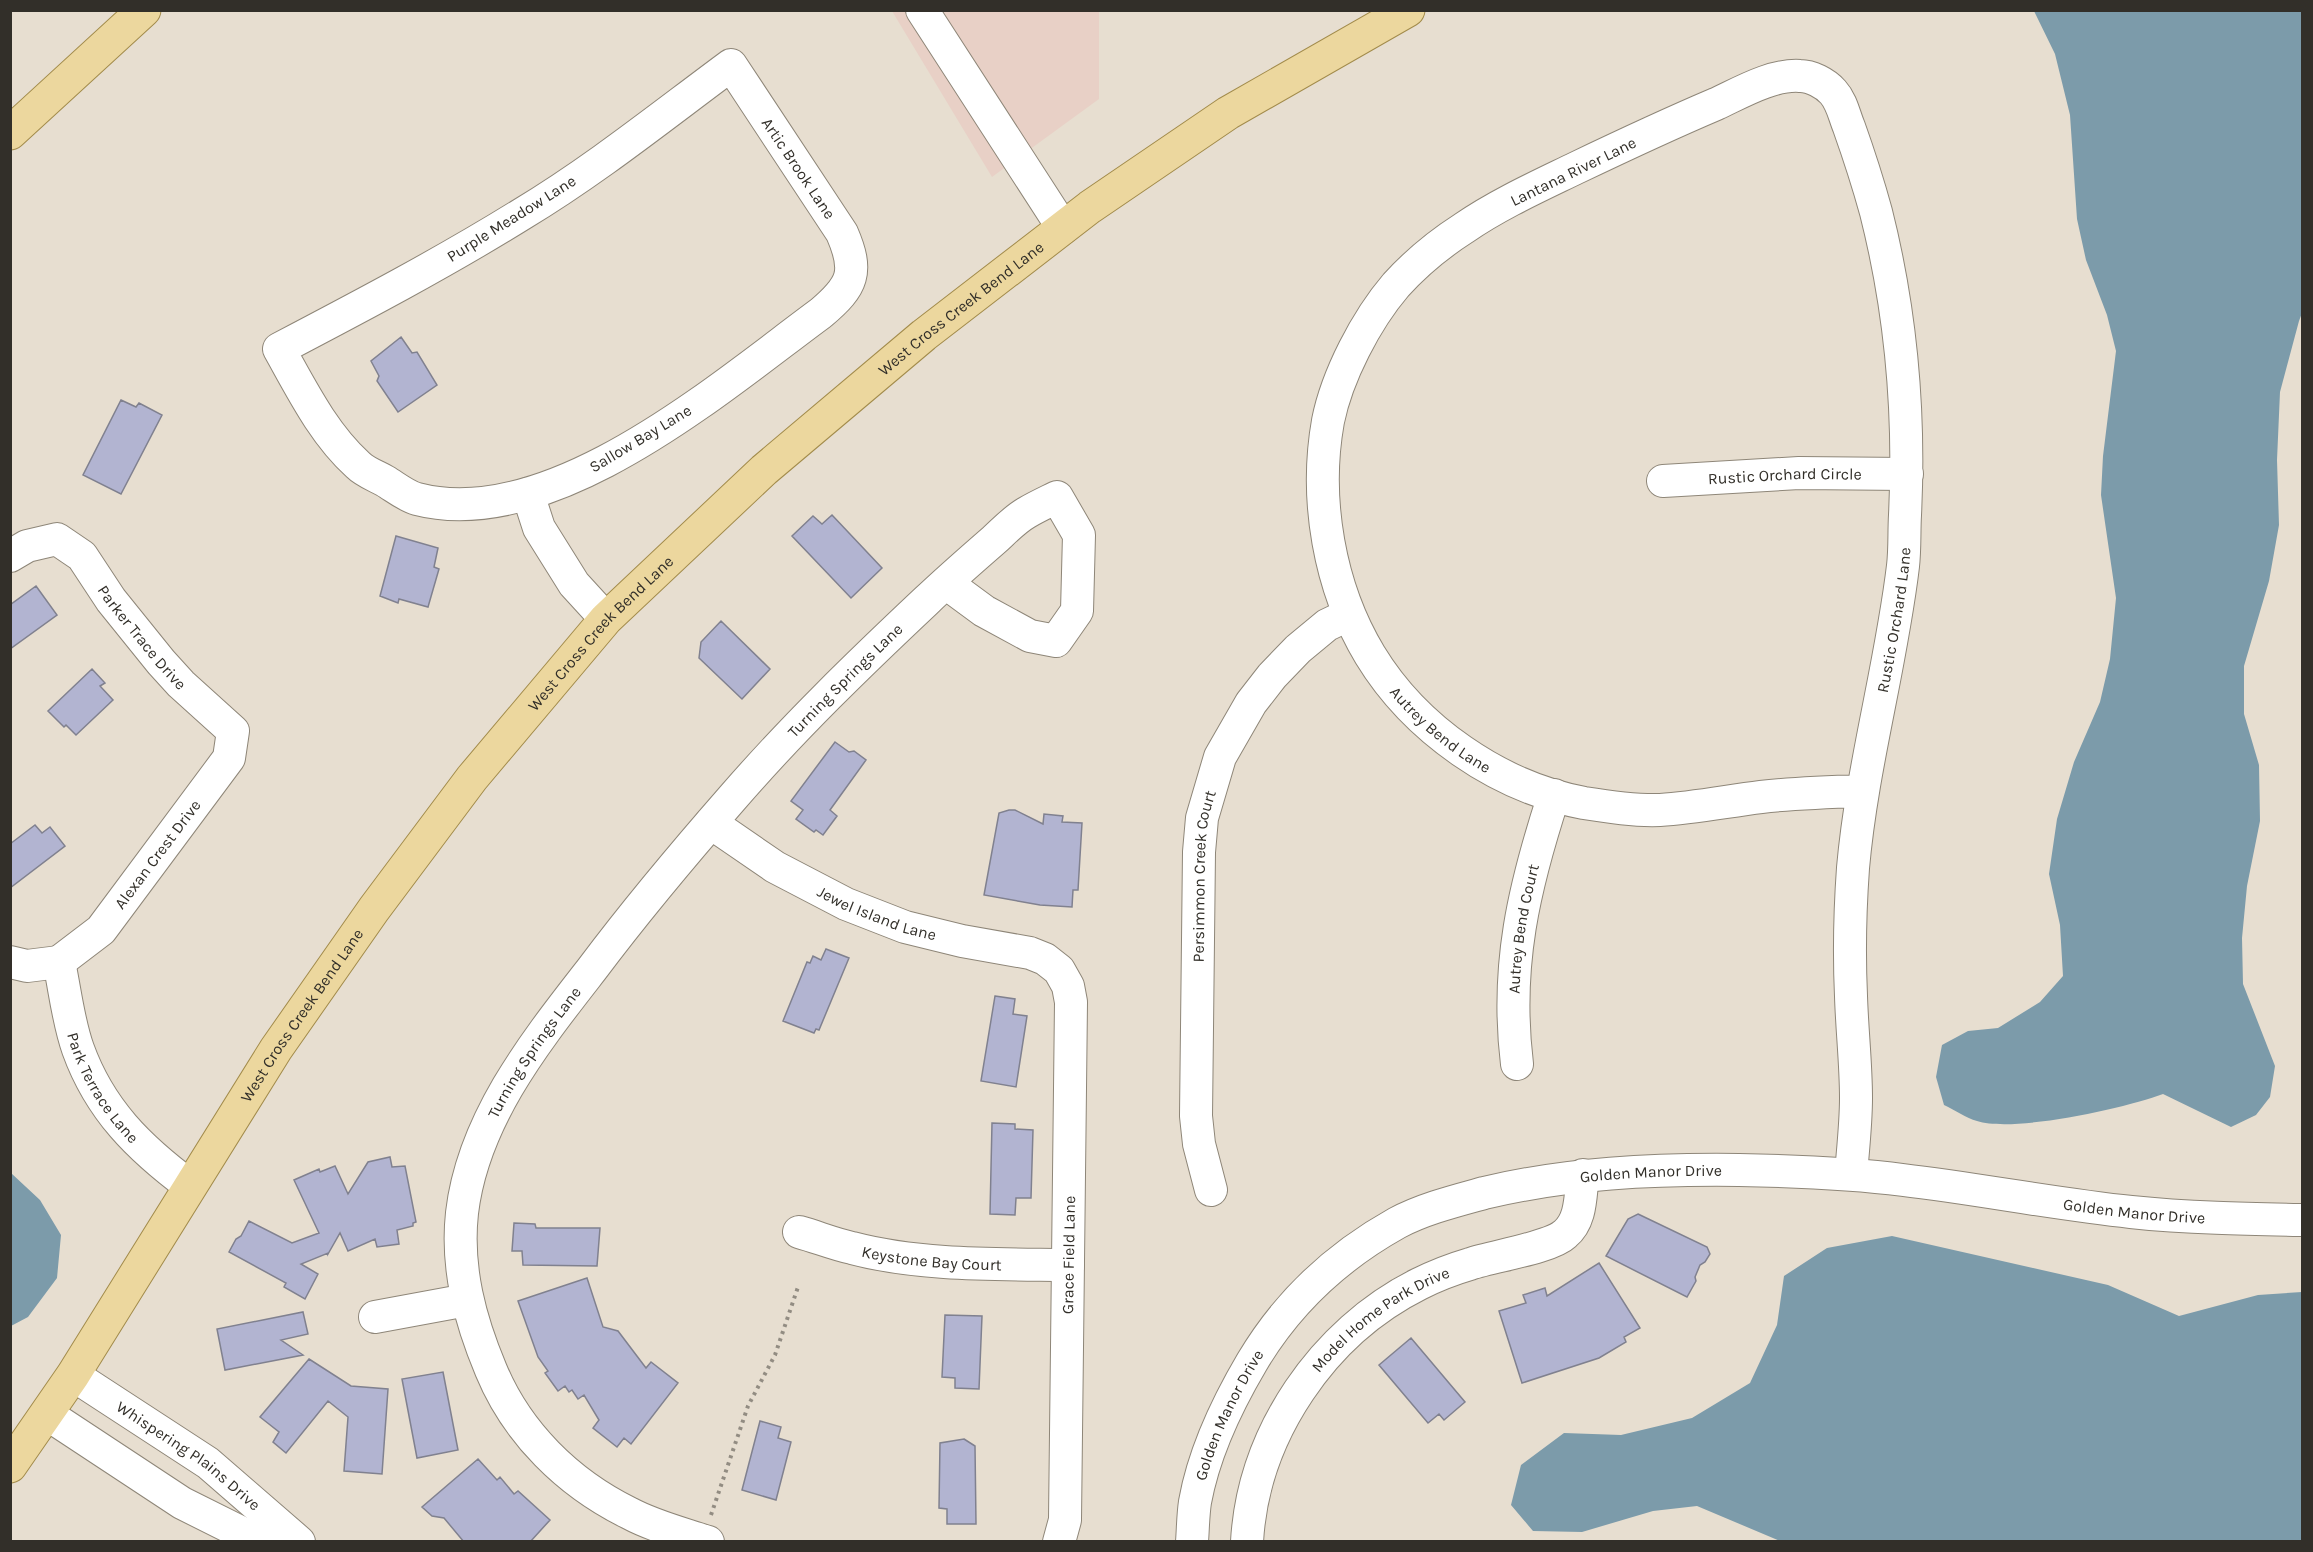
<svg xmlns="http://www.w3.org/2000/svg" width="2313" height="1552" font-family="Karla,sans-serif">
  <style>
    .industrial { fill: #e8d0c6 }
    .water { fill: #7c9baa }
    .building { fill: #b2b4d1; stroke: #80818f; stroke-width: 1.5 }
    .lines { fill: none; stroke-linecap: round; stroke-linejoin: round }
    .minor-casing { stroke: #8e8678; stroke-width: 34 }
    .major-casing { stroke: #a28b4b; stroke-width: 35 }
    .path { stroke: #928c82; stroke-width: 4; stroke-dasharray: 3 4.5; stroke-linecap: butt }
    .minor { stroke: #fff; stroke-width: 32 }
    .major { stroke: #ecd79e; stroke-width: 33 }
    .labels { text-anchor: middle; stroke-width: 6; stroke-linejoin: round; paint-order: stroke }
    .street-label { font-size: 16px; fill: #322f29; stroke: #fff }
  </style>
  <rect width="100%" height="100%" fill="#e7ded0"/>
  <path class="industrial" d="M892,11H1099V99L992,177Z"/>
  <path class="water" d="M2034,11H2302V313L2299,321L2280,392L2277,460L2279,525L2269,581L2244,666V714L2259,765L2260,821L2247,886L2242,938L2243,984L2275,1066L2270,1097L2256,1115L2231,1127L2163,1094C2126,1108 2014,1133 1977,1121C1966,1118 1955,1110 1944,1105L1936,1077L1942,1045L1968,1031L1998,1028L2040,1002L2063,976L2060,925L2049,874L2057,819L2074,762L2100,702L2110,659L2116,598L2101,495L2103,456L2116,351L2107,315L2086,260L2077,219L2070,115L2055,54Z
    M11,1173L40,1200L61,1235L57,1278L28,1317L11,1326Z
    M1892,1236L2108,1285L2179,1316L2258,1295L2302,1292V1541H1780L1697,1506L1653,1511L1582,1532L1533,1531L1511,1505L1521,1465L1564,1433L1621,1435L1692,1418L1750,1383L1777,1325L1784,1276L1827,1248Z"/>
  <path class="building" d="M401,337L412,353L417,352L437,385L398,412L377,381L379,376L371,361Z
    M121,400L136,407L139,403L162,415L121,494L83,475Z
    M832,515L882,568L851,598L792,536L813,516L822,524Z
    M396,536L438,548L434,567L439,569L428,607L399,599L398,603L380,596Z
    M36,586L57,615L10,649V605Z
    M721,621L770,669L742,699L699,658L701,642Z
    M92,669L105,683L100,686L113,700L76,735L66,725L64,727L48,711Z
    M835,742L849,752L854,751L866,760L830,810L837,816L823,835L816,830L814,832L796,819L803,810L791,801Z
    M1009,810H1015L1043,824L1044,814L1063,816L1062,822L1082,823L1078,890H1073L1072,907L1040,905L984,895L999,813Z
    M35,825L42,833L50,827L65,846L10,888V844Z
    M826,949L849,958L819,1030L816,1029L814,1033L783,1021L807,962L810,963L813,956L821,960Z
    M995,996L1015,999L1013,1014L1027,1016L1016,1087L981,1081Z
    M992,1123L1015,1124V1129L1033,1130L1031,1198H1016L1015,1215L990,1214Z
    M390,1157L392,1167L405,1166L416,1222L413,1223V1226L397,1230L399,1244L377,1247L375,1239L348,1251L340,1233L328,1254V1253L301,1264L318,1274L305,1299L284,1287L286,1283L229,1252L236,1239L241,1236L249,1221L292,1243L319,1233L294,1180L319,1169L320,1172L335,1166L348,1194L368,1162Z
    M1638,1214L1707,1247L1710,1254L1705,1262L1700,1265L1695,1277L1696,1281L1687,1297L1606,1256L1628,1219Z
    M514,1223L535,1224L536,1228H600L597,1266L523,1265L522,1251H512Z
    M1599,1263L1640,1328L1624,1337L1626,1342L1599,1358L1522,1383L1499,1311L1526,1303L1523,1295L1545,1288L1547,1296Z
    M587,1278L603,1327L618,1331L646,1368L651,1362L678,1383L631,1444L624,1438L617,1447L593,1428L599,1420L584,1395L578,1399L572,1390L569,1392L565,1386L558,1391L545,1373L548,1371L538,1357L518,1301Z
    M303,1312L308,1334L281,1340L303,1355L225,1370L217,1329Z
    M945,1315L982,1316L979,1389L955,1388V1378L942,1377Z
    M1411,1338L1465,1402L1444,1420L1439,1414L1428,1423L1379,1365Z
    M309,1359L351,1386L388,1389L382,1474L344,1471L348,1417L328,1401L286,1453L273,1442L279,1432L260,1417Z
    M443,1372L458,1450L417,1458L402,1379Z
    M760,1421L781,1427L778,1438L791,1442L776,1500L742,1490Z
    M964,1439L975,1446L976,1524H947V1509L939,1508L940,1443Z
    M478,1459L497,1480L500,1477L514,1494L518,1491L550,1520L530,1542H464L444,1518L432,1516L422,1507Z"/>
  <g class="lines">
    <defs>
      <g id="minor">
        <path d="M922,10L1063,228"/>
        <path d="M731,65L842,233C859,272 853,286 821,313C719,388 551,534 417,499C406,496 395,487 385,481C376,476 365,472 358,465C323,433 302,390 279,349C361,306 443,263 522,214C595,170 662,116 731,65Z"/>
        <path id="s1" d="M1663,481L1799,473L1907,474"/>
        <path d="M528,494L539,528L574,584L606,619"/>
        <path id="s2" d="M10,556L27,546L57,539L82,556L111,600L161,662L181,684L233,731L229,758L101,930L59,962"/>
        <path id="s3" d="M711,823L775,867L846,904L905,927L962,941L1030,953L1045,959L1059,970L1068,986L1071,1002L1065,1520L1059,1542"/>
        <path d="M10,962L27,966L59,962"/>
        <path id="s4" d="M59,962C65,990 68,1021 78,1049C100,1110 139,1148 190,1186"/>
        <path id="s5" d="M1517,1064C1505,966 1524,887 1554,795"/>
        <path id="s6" d="M1851,1174C1853,1149 1856,1123 1856,1098C1856,1064 1852,1030 1851,996C1849,953 1850,910 1853,868C1862,766 1891,667 1903,566C1905,549 1904,532 1905,515C1910,413 1901,311 1876,212C1868,183 1859,155 1849,127C1844,115 1842,102 1833,92C1825,83 1811,76 1800,76C1772,74 1740,93 1716,104C1669,124 1622,146 1576,168C1539,186 1499,204 1464,228C1439,244 1416,263 1396,285C1366,320 1337,376 1328,421C1314,499 1329,587 1370,655C1415,729 1498,787 1584,803C1609,807 1635,811 1660,810C1694,808 1728,801 1761,797C1795,793 1829,792 1863,791"/>
        <path id="s7" d="M1211,1190L1199,1144L1196,1116L1199,852L1202,818L1220,757L1251,703L1272,676L1298,649L1327,625L1348,615"/>
        <path id="s8" d="M799,1232C817,1237 834,1244 852,1248C920,1266 997,1264 1068,1265"/>
        <path d="M375,1317L467,1300"/>
        <path id="s9" d="M73,1375L208,1463L299,1542"/>
        <path d="M47,1414L182,1503L260,1542"/>
        <path id="s10" d="M708,1542C681,1533 653,1526 629,1513C568,1483 517,1433 491,1370C470,1320 456,1268 462,1213C473,1119 536,1041 592,969C637,909 685,852 734,796C794,727 859,664 926,601C948,580 971,560 994,540C1004,531 1014,520 1026,513C1036,507 1047,502 1057,497L1079,535L1077,611L1056,641L1030,636L984,611L946,583"/>
        <path id="s11" d="M1192,1542C1193,1529 1193,1515 1195,1502C1204,1452 1226,1406 1252,1362C1287,1303 1336,1257 1397,1223C1423,1209 1455,1201 1484,1193C1568,1173 1652,1169 1739,1170C1794,1171 1849,1173 1903,1180C1979,1189 2055,1204 2131,1212C2188,1218 2246,1219 2302,1220"/>
        <path id="s12" d="M1247,1542C1253,1434 1323,1332 1419,1284C1435,1276 1453,1269 1470,1264C1493,1256 1550,1248 1565,1234C1582,1220 1580,1195 1583,1175"/>
      </g>
      <g id="major">
        <path d="M10,133L144,10"/>
        <path id="s13" d="M10,1466L73,1375L276,1049L374,909L472,778L606,619L764,470L924,335L1090,207L1228,113L1408,10"/>
      </g>
    </defs>
    <use href="#minor" class="minor-casing"/>
    <use href="#major" class="major-casing"/>
    <path class="path" d="M711,1515L748,1406L775,1355L798,1287"/>
    <use href="#minor" class="minor"/>
    <use href="#major" class="major"/>
  </g>
  <g class="labels">
    <g class="street-label">
      <text transform="translate(799 168) rotate(56)" y="6">Artic Brook Lane</text>
      <text transform="translate(1573 171) rotate(-26)" y="6">Lantana River Lane</text>
      <text transform="translate(511 218) rotate(-32)" y="6">Purple Meadow Lane</text>
      <text dy="6" stroke="none"><textPath href="#s13" startOffset="1509">West Cross Creek Bend Lane</textPath></text>
      <text transform="translate(640 438) rotate(-31)" y="6">Sallow Bay Lane</text>
      <text dy="6" stroke="none"><textPath href="#s1" startOffset="122">Rustic Orchard Circle</textPath></text>
      <text dy="6" stroke="none"><textPath href="#s6" startOffset="558">Rustic Orchard Lane</textPath></text>
      <text dy="6" stroke="none"><textPath href="#s13" startOffset="1023">West Cross Creek Bend Lane</textPath></text>
      <text dy="6" stroke="none"><textPath href="#s2" startOffset="182">Parker Trace Drive</textPath></text>
      <text dy="6" stroke="none"><textPath href="#s10" startOffset="1113">Turning Springs Lane</textPath></text>
      <text dy="6" stroke="none"><textPath href="#s6" startOffset="2094">Autrey Bend Lane</textPath></text>
      <text transform="translate(157 854) rotate(-53)" y="6">Alexan Crest Drive</text>
      <text dy="6" stroke="none"><textPath href="#s7" startOffset="316">Persimmon Creek Court</textPath></text>
      <text dy="6" stroke="none"><textPath href="#s3" startOffset="190">Jewel Island Lane</textPath></text>
      <text dy="6" stroke="none"><textPath href="#s5" startOffset="136">Autrey Bend Court</textPath></text>
      <text dy="6" stroke="none"><textPath href="#s13" startOffset="537">West Cross Creek Bend Lane</textPath></text>
      <text dy="6" stroke="none"><textPath href="#s10" startOffset="627">Turning Springs Lane</textPath></text>
      <text dy="6" stroke="none"><textPath href="#s4" startOffset="135">Park Terrace Lane</textPath></text>
      <text dy="6" stroke="none"><textPath href="#s11" startOffset="656">Golden Manor Drive</textPath></text>
      <text dy="6" stroke="none"><textPath href="#s11" startOffset="1142">Golden Manor Drive</textPath></text>
      <text transform="translate(1068 1255) rotate(-89)" y="6">Grace Field Lane</text>
      <text dy="6" stroke="none"><textPath href="#s8" startOffset="136">Keystone Bay Court</textPath></text>
      <text dy="6" stroke="none"><textPath href="#s12" startOffset="272">Model Home Park Drive</textPath></text>
      <text dy="6" stroke="none"><textPath href="#s11" startOffset="134">Golden Manor Drive</textPath></text>
      <text dy="6" stroke="none"><textPath href="#s9" startOffset="141">Whispering Plains Drive</textPath></text>
    </g>
  </g>
  <rect width="2313" height="1552" fill="none" stroke="#322f29" stroke-width="24"/>
</svg>
